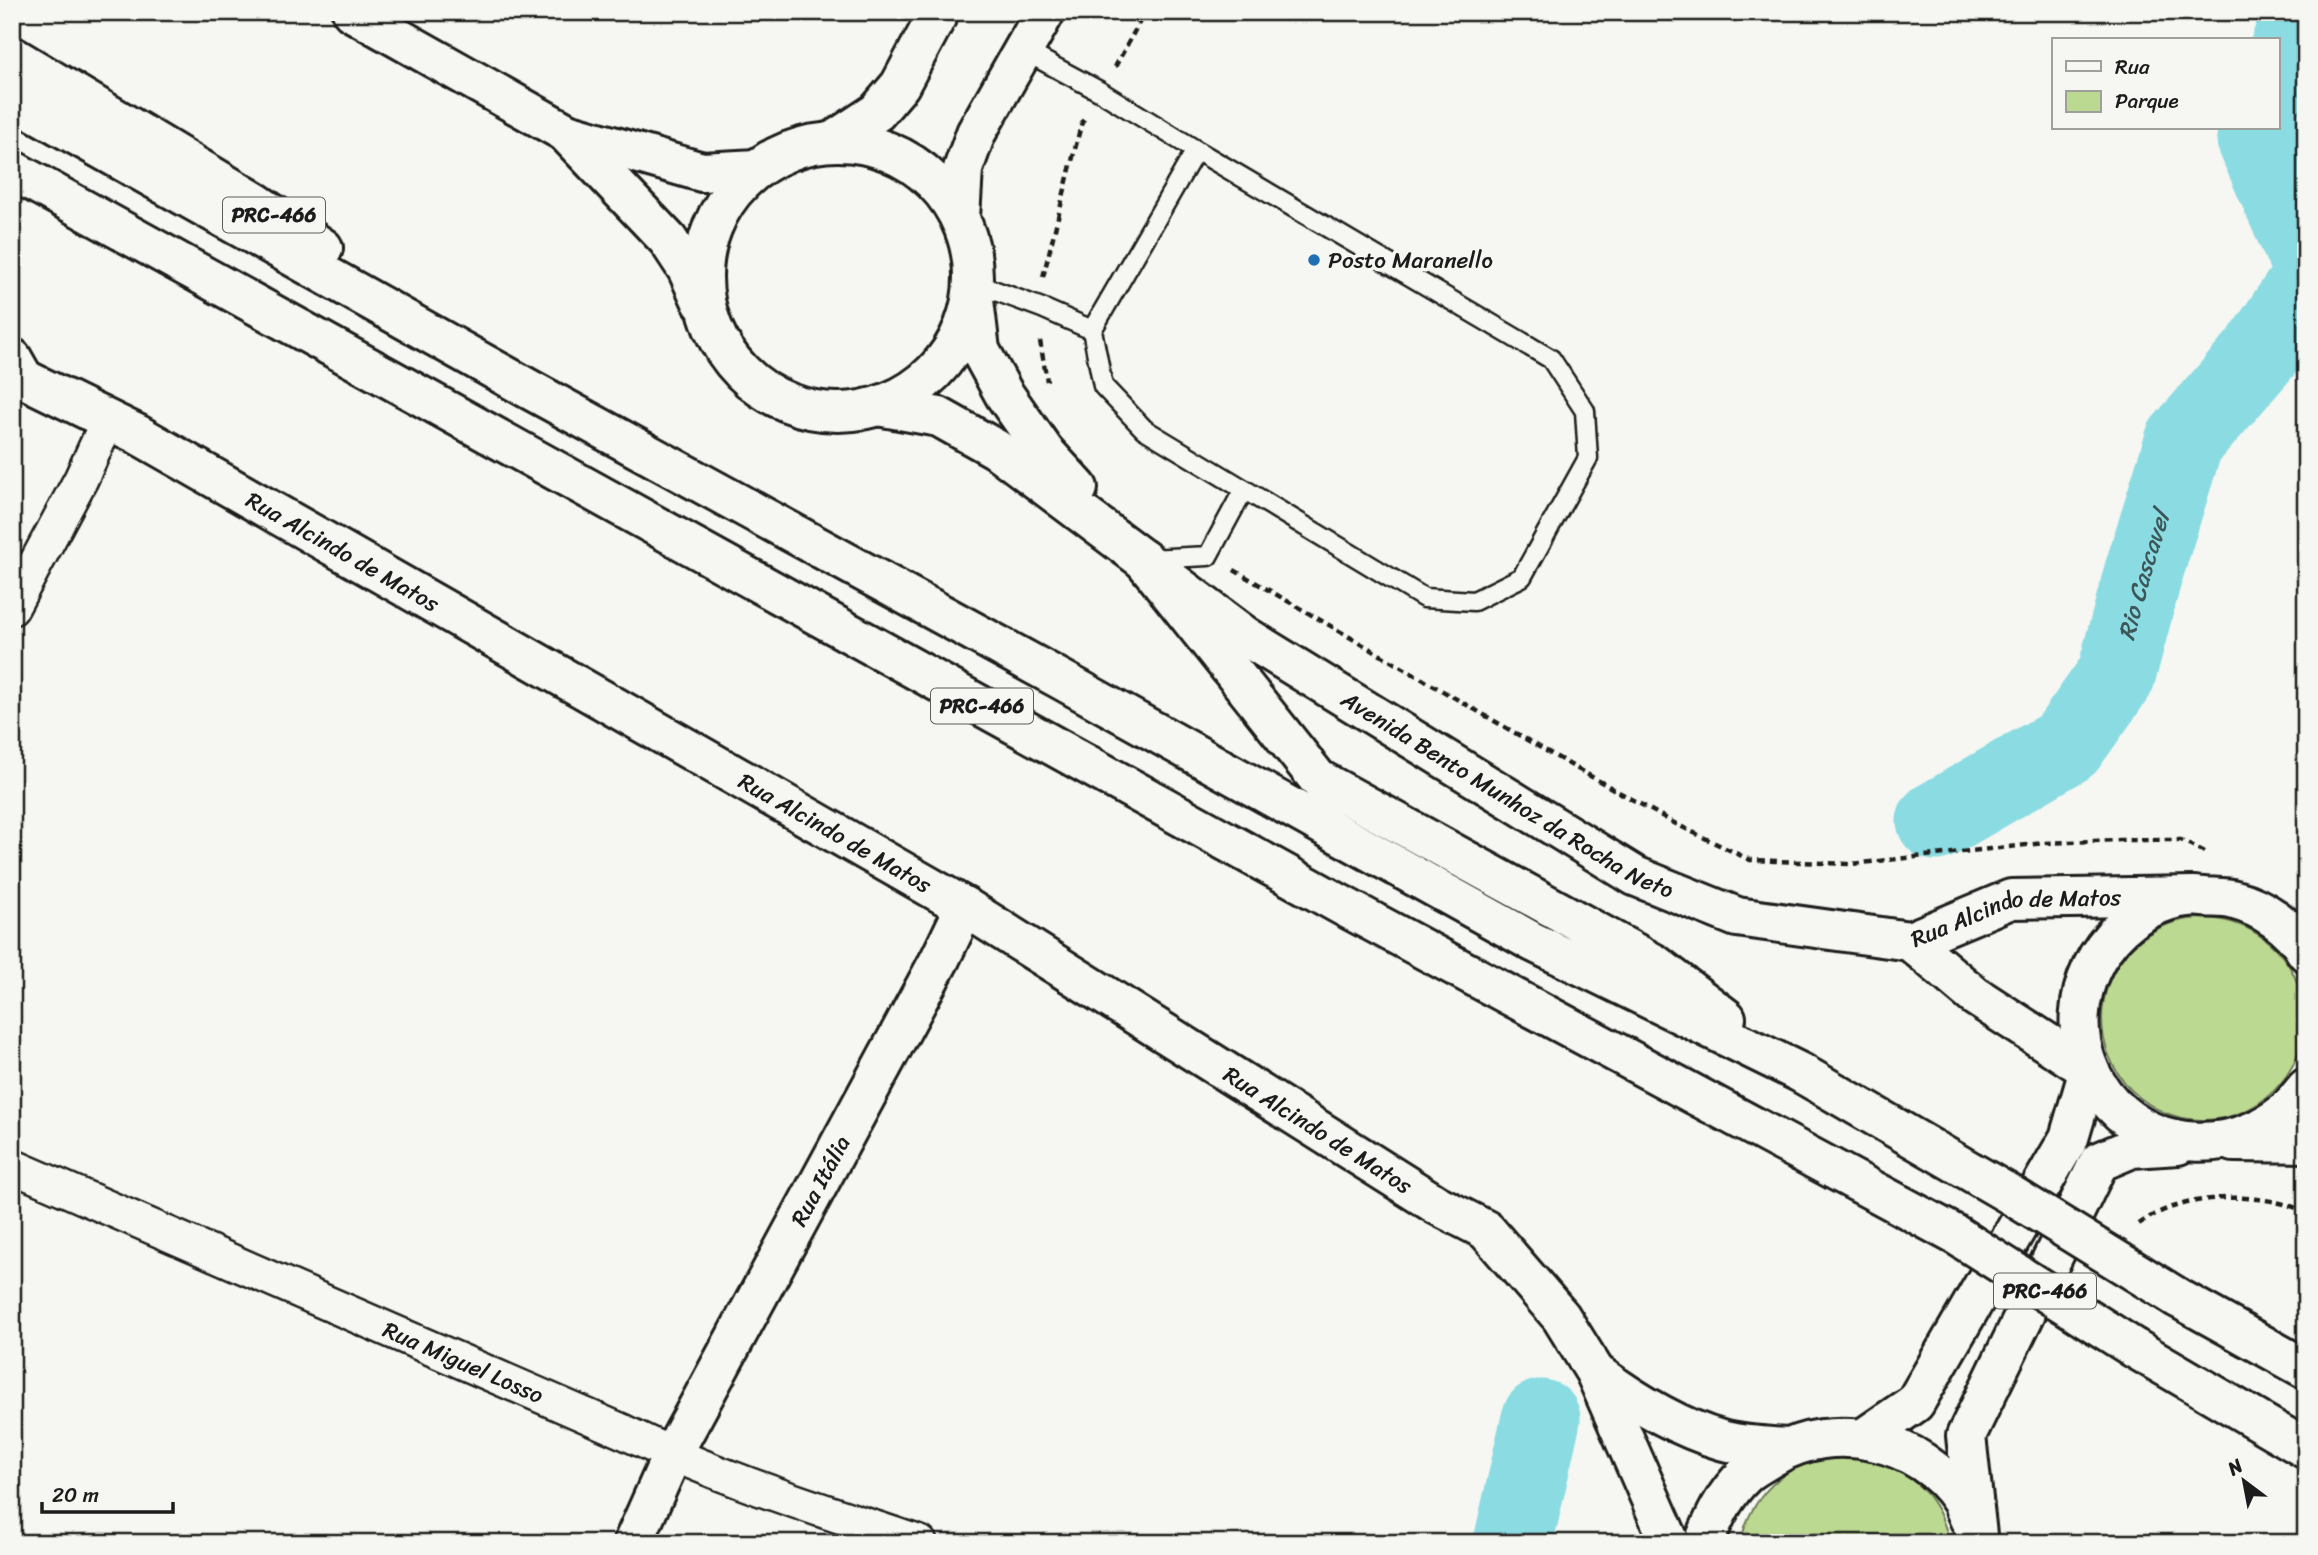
<svg xmlns="http://www.w3.org/2000/svg" width="2318" height="1555" font-family="Sriracha,sans-serif">
  <style>
    .green { fill: #bbd991; stroke: #6c7a56; stroke-width: 2 }
    .lines { fill: none; stroke-linecap: round; stroke-linejoin: round }
    .river { stroke: #8adce2; stroke-width: 79 }
    .lane-casing { stroke: #1c1c1c; stroke-width: 23 }
    .street-casing { stroke: #1c1c1c; stroke-width: 38 }
    .secondary-casing { stroke: #1c1c1c; stroke-width: 44 }
    .highway-casing { stroke: #1c1c1c; stroke-width: 44 }
    .path { stroke: #1c1c1c; stroke-width: 4.5; stroke-dasharray: 7 5; stroke-linecap: butt }
    .lane { stroke: #f6f6f2; stroke-width: 18 }
    .street { stroke: #f6f6f2; stroke-width: 33 }
    .secondary { stroke: #f6f6f2; stroke-width: 38 }
    .highway { stroke: #f6f6f2; stroke-width: 38 }
    .highway-bridge-casing { stroke: #1c1c1c; stroke-width: 44; stroke-linecap: butt }
    .highway-bridge { stroke: #f6f6f2; stroke-width: 38 }
    .poi-dot { fill: #1f6fb2; stroke: #f6f6f2; stroke-width: 2.5 }
    .labels { text-anchor: middle; stroke-width: 7; stroke-linejoin: round; paint-order: stroke }
    .shield { fill: #f6f6f2; stroke: #5d5d5c; stroke-width: 2 }
    .shield-label { font-size: 21px; font-weight: bold; fill: #1c1c1c }
    .poi-label { font-size: 23px; fill: #1c1c1c; stroke: #f6f6f2; text-anchor: start }
    .street-label { font-size: 23px; fill: #1c1c1c; stroke: #f6f6f2 }
    .water-label { font-size: 24px; font-style: italic; fill: #3d5657; stroke: #f6f6f2 }
  </style>
  <rect width="100%" height="100%" fill="#f6f6f2"/>
  <filter id="ink" filterUnits="userSpaceOnUse"><feTurbulence type="fractalNoise" baseFrequency=".0143" numOctaves="2"/><feDisplacementMap in="SourceGraphic" scale="14" xChannelSelector="R" yChannelSelector="G"/><feConvolveMatrix kernelMatrix="1 2 1 2 8 2 1 2 1" color-interpolation-filters="sRGB"/></filter>
  <g filter="url(#ink)">
    <path class="green" d="M2102 1019a101 101 0 1 1 202 0a101 101 0 1 1-202 0Z
      M1857,1456C1908,1469 1937,1490 1950,1543H1741C1748,1500 1786,1461 1829,1457C1838,1456 1848,1456 1857,1456Z"/>
    <g class="lines">
      <g class="river">
        <path d="M2278,80L2302,12"/>
        <path d="M2261,128L2256,139L2306,254"/>
        <path id="s1" d="M1936,821L2067,745L2116,676L2143,574L2184,442L2262,352L2306,286"/>
        <path d="M1513,1543L1541,1419"/>
      </g>
      <defs>
        <path id="lane" d="M974,283L1042,308L1092,330L1196,150L1101,92L1023,50
          M1092,330L1103,386L1144,429L1424,598L1474,601L1522,577L1588,458L1585,411L1551,359L1196,150
          M1149,559L1208,556L1243,491"/>
        <g id="street">
          <path d="M12,608L81,479L108,420"/>
          <path id="s2" d="M12,1166L624,1432C721,1479 819,1509 920,1543"/>
        </g>
        <g id="secondary">
          <path d="M352,12L567,133L702,172L757,169"/>
          <path d="M568,135L668,240L687,269L702,302"/>
          <path d="M833,141L877,112L900,85L939,12"/>
          <circle cx="838" cy="277" r="135"/>
          <path d="M960,217L963,169L976,133L1045,12"/>
          <path d="M974,300L980,350L1004,394L1044,451L1078,488"/>
          <path id="s3" d="M12,373L137,434L965,907L1437,1205L1486,1230L1561,1317L1595,1372L1670,1543"/>
          <path id="s4" d="M878,406L939,417L996,449L1245,636L1635,876L1737,917L1910,941L2011,899L2194,896"/>
          <path d="M1910,941L1975,996L2089,1070"/>
          <path d="M2306,952C2292,927 2262,907 2235,900C2225,897 2213,898 2203,897C2174,894 2142,909 2121,928C2071,975 2064,1052 2112,1104C2157,1153 2235,1153 2285,1112C2293,1105 2299,1096 2306,1088"/>
          <path d="M2234,1142L2306,1143"/>
          <path d="M1596,1373C1634,1401 1676,1427 1721,1440C1741,1446 1765,1446 1786,1448"/>
          <path d="M1864,1438L1915,1403L2069,1138L2089,1070"/>
          <path d="M1977,1535L1966,1436L2099,1162L2132,1148L2178,1145"/>
          <path id="s5" d="M633,1543L672,1455L940,959L965,907"/>
          <path d="M1704,1543C1714,1517 1725,1494 1745,1475C1752,1468 1763,1463 1772,1457C1833,1419 1921,1439 1961,1500C1965,1508 1968,1517 1972,1524"/>
        </g>
        <path id="highway" d="M12,56L255,202L323,248
          M12,99L527,388L1060,679L1533,942L1801,1073L2011,1195
          M12,170L1345,907L1956,1235
          M12,358L24,379
          M1143,559L1318,779L1655,964L1726,1018
          M2178,1298L2306,1369
          M2134,1348L2306,1449"/>
      </defs>
      <use href="#lane" class="lane-casing"/>
      <use href="#street" class="street-casing"/>
      <use href="#secondary" class="secondary-casing"/>
      <use href="#highway" class="highway-casing"/>
      <path class="path" d="M1115,67L1145,12
        M1043,277L1081,125L1084,119
        M1040,341L1047,381
        M1234,570L1567,763L1676,824L1750,860L1851,864L2045,843L2120,840H2181L2209,854
        M2139,1224C2181,1193 2260,1190 2306,1212"/>
      <use href="#lane" class="lane"/>
      <use href="#street" class="street"/>
      <use href="#secondary" class="secondary"/>
      <use href="#highway" class="highway"/>
      <defs>
        <path id="highway-bridge" d="M2011,1195L2178,1298
          M1956,1235L2134,1348"/>
      </defs>
      <use href="#highway-bridge" class="highway-bridge-casing"/>
      <use href="#highway-bridge" class="highway-bridge"/>
    </g>
  </g>
  <circle class="poi-dot" cx="1314" cy="260" r="7"/>
  <g class="labels">
    <g class="shield">
      <rect x="223" y="197.5" width="102" height="35" rx="5"/>
      <rect x="931" y="688.5" width="102" height="35" rx="5"/>
      <rect x="1994" y="1273.5" width="102" height="35" rx="5"/>
    </g>
    <g class="shield-label">
      <text x="274" y="222">PRC-466</text>
      <text x="982" y="713">PRC-466</text>
      <text x="2045" y="1298">PRC-466</text>
    </g>
    <g class="poi-label">
      <text x="1328" y="268">Posto Maranello</text>
    </g>
    <g class="street-label">
      <text dy="8" stroke="none"><textPath href="#s3" startOffset="376">Rua Alcindo de Matos</textPath></text>
      <text dy="8" stroke="none"><textPath href="#s4" startOffset="746">Avenida Bento Munhoz da Rocha Neto</textPath></text>
      <text dy="8" stroke="none"><textPath href="#s3" startOffset="943">Rua Alcindo de Matos</textPath></text>
      <text dy="8" stroke="none"><textPath href="#s4" startOffset="1292">Rua Alcindo de Matos</textPath></text>
      <text dy="8" stroke="none"><textPath href="#s3" startOffset="1510">Rua Alcindo de Matos</textPath></text>
      <text dy="8" stroke="none"><textPath href="#s5" startOffset="408">Rua Itália</textPath></text>
      <text dy="8" stroke="none"><textPath href="#s2" startOffset="492">Rua Miguel Losso</textPath></text>
    </g>
    <g class="water-label">
      <text dy="8" stroke="none"><textPath href="#s1" startOffset="340">Rio Cascavel</textPath></text>
    </g>
  </g>
  <rect width="2318" height="1555" fill="none" stroke="#f6f6f2" stroke-width="42"/>
  <rect x="21" y="21" width="2276" height="1513" fill="none" stroke="#1c1c1c" stroke-width="2.5" filter="url(#ink)"/>
  <rect x="2052" y="38" width="228" height="91" fill="#f6f6f2" stroke="#9f9f9c" stroke-width="2"/>
  <rect x="2066" y="61" width="35" height="10" fill="#f6f6f2" stroke="#9f9f9c" stroke-width="2"/>
  <text x="2115" y="74" font-size="21" fill="#1c1c1c">Rua</text>
  <rect x="2066" y="91" width="35" height="21" fill="#bbd991" stroke="#9f9f9c" stroke-width="2"/>
  <text x="2115" y="108" font-size="21" fill="#1c1c1c">Parque</text>
  <g transform="translate(2244 1481) rotate(328)" stroke="#f6f6f2" stroke-width="5" paint-order="stroke">
  <path d="M0-5L12 26L0 18L-12 26Z" fill="#1c1c1c"/>
  <text y="-10" font-size="19" font-weight="bold" text-anchor="middle" fill="#1c1c1c">N</text>
  </g>
  <path d="M42 1502v10h131v-10" fill="none" stroke="#1c1c1c" stroke-width="3.5"/>
  <text x="52" y="1502" font-size="21" fill="#1c1c1c" stroke="#f6f6f2" stroke-width="5" paint-order="stroke">20 m</text>
</svg>
